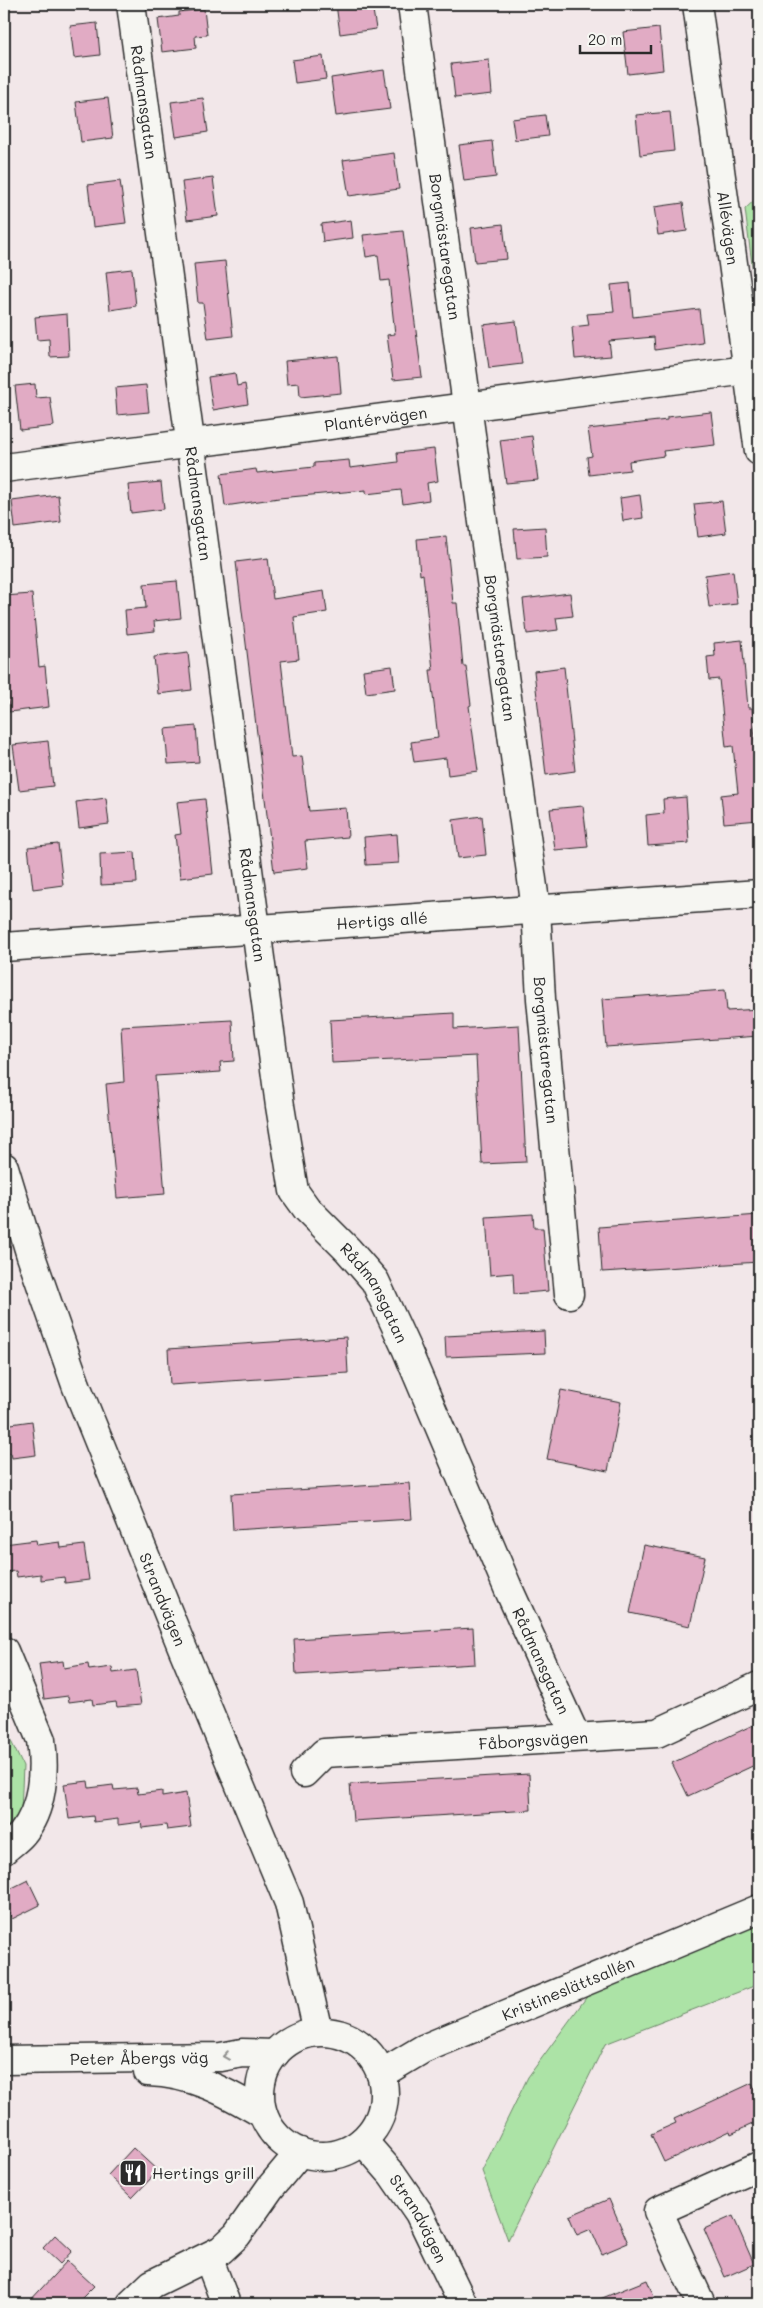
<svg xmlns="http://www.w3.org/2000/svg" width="763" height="2308" font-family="Mali,sans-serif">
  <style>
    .green { fill: #ace3a6; stroke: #6c8768 }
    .building { fill: #e1abc4; stroke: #2b2b2b }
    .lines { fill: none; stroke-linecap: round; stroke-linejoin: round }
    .minor-casing { stroke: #2b2b2b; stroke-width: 31 }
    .tertiary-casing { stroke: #2b2b2b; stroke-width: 31 }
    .minor { stroke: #f6f6f2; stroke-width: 28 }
    .tertiary { stroke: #f6f6f2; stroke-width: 28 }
    .oneway { stroke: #90908e }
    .labels { text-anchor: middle; stroke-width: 4.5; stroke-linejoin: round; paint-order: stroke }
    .street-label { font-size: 16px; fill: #2b2b2b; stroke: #f6f6f2 }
    .poi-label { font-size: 16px; fill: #2b2b2b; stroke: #f6f6f2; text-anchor: start }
  </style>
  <rect width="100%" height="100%" fill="#f2e7e9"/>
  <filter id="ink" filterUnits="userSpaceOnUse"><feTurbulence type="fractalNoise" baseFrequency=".02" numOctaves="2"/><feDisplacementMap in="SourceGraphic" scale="10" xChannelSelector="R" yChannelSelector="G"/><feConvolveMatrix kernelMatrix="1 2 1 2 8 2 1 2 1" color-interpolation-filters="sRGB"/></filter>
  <g filter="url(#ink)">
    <path class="green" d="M759,196V320L745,209Z
      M9,1737L23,1766L21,1812L4,1830V1739Z
      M759,1918V1984L605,2044L508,2240L482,2171L528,2077L594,1987Z"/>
    <path class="building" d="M336,4H372L376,29L340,34Z
      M204,9L207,35L195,36L196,48L162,52L158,19L179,16V12Z
      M97,23L100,55L74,58L70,26Z
      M659,28L663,70L628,74L623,32Z
      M323,56L326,79L295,83L292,60Z
      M489,60L492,94L455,98L451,64Z
      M384,70L390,109L336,116L331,78Z
      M108,98L113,138L81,142L76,102Z
      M203,98L208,132L176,137L171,102Z
      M670,112L674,151L640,155L636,115Z
      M545,115L548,136L515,140L512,119Z
      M492,141L496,177L464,181L459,145Z
      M394,153L399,189L349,196L343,160Z
      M213,178L218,216L187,220L182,182Z
      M120,181L126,223L93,227L88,185Z
      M683,203L687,231L658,235L654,207Z
      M351,220L353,238L323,242L321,224Z
      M503,224L507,259L475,262L471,228Z
      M403,231L422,377L393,380L387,335L395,334L389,280L381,281L378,255L366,257L363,235Z
      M225,261L233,336L208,339L203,303H198L194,264Z
      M132,269L136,306L110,310L106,272Z
      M630,283L633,317L699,309L703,343L655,350L654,337L609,341L611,356L575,359L572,327L589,325L587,314L614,312L611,285Z
      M67,314L69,356L50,357L49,339L37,340L35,317Z
      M516,321L522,364L489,368L483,325Z
      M338,356L341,393L300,397L299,383L287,384L285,361Z
      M235,373L237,386L245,384L248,404L213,410L208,377Z
      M35,384L36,398L50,397L54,426L20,430L15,386Z
      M146,385L149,412L117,415L115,388Z
      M711,412L715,445L663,451L664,456L629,461L630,470L589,475L587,457L592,456L588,429L667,420V417Z
      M532,436L538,480L506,483L500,440Z
      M434,449L438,481L427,483L429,500L403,504L401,490L366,494V490L279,498L225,506L221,474L256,469L257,473L314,467V463L349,460L350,468L398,462L397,453Z
      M161,482L164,509L131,513L128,485Z
      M58,495L61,522L15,528L12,501Z
      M640,495L643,518L623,521L620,498Z
      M722,501L726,533L698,537L694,504Z
      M545,527L547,557L517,559L514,529Z
      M446,536L453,603H457L463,666H466L471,705L469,706L478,771L448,775L446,758L414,762L411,742L438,738L430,670H433L423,574L420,575L417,539Z
      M268,558L273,599L324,591L327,612L294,617L299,659L281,661L292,757L302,756L309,811L346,808L348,837L305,841L308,868L274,872L236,562Z
      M733,571L737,604L709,607L705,575Z
      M177,581L181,618L154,621L155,631L127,634L125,610L146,608L144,584Z
      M570,593L573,616L556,618L558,630L527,634L523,599Z
      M32,594L39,667L45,666L49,707L9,712L4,663V596Z
      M742,640L748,708H752L759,779V820L724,823L721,795L738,793L733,746L726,747L719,679L709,680L707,657L715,656L714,643Z
      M188,653L192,690L158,694L154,657Z
      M392,666L395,689L366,693L363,670Z
      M564,667L575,771L546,775L534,671Z
      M196,726L199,762L168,764L165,729Z
      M48,741L53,786L19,790L13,745Z
      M686,797L689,843L648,846L646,815L664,813L663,799Z
      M106,798L109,824L79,828L76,802Z
      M205,799L213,874L180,878L175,835L181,834L177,802Z
      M583,806L588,847L555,850L550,809Z
      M482,816L486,855L458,858L453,820Z
      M397,834L399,863L366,865L364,837Z
      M58,844L63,885L33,889L28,847Z
      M135,852L137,883L101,885L100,854Z
      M725,990L727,1011L759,1009V1036L606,1047L602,999Z
      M454,1013V1029L519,1025L526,1162L482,1164L476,1056L332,1063L330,1020Z
      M232,1020L234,1061L220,1062L221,1072L155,1076L165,1194L117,1198L106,1084L124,1082L121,1026Z
      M533,1214L534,1228H543L548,1291L514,1294L513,1273L490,1275L486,1217Z
      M759,1215V1262L602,1272L599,1227Z
      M544,1331L545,1353L446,1357L445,1336Z
      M346,1337L348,1373L170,1385L168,1349Z
      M561,1390L621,1402L608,1471L547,1459Z
      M32,1421L36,1455L12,1458L11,1453H4V1425Z
      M409,1483L412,1519L233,1530L231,1494Z
      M36,1540L37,1545L60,1542L61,1548L84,1545L89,1580L65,1583L64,1577L41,1580V1574L17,1577L16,1571L4,1572V1544Z
      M644,1545L705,1557L690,1626L630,1613Z
      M473,1628L475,1664L296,1675L294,1639Z
      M63,1661L64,1668L88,1664L89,1670L112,1667L113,1673L136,1670L141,1705L117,1707L116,1702L93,1705L92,1699L69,1702L68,1696L44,1699L39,1664Z
      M753,1725L759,1738V1763L688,1796L672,1763Z
      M529,1774L531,1810L353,1821L350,1784Z
      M88,1781L89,1788L113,1785L114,1790L137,1788L138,1794L162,1791V1797L186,1793L191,1827L167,1830L166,1825L142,1828L141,1822L118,1825V1819L94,1822L93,1816L69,1819L64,1784Z
      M28,1880L40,1905L12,1919L4,1902V1892Z
      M752,2083L759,2098V2121L731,2134L730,2131L664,2162L651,2134L676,2123L674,2119Z
      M133,2148L158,2171L132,2198L108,2175Z
      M609,2199L628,2243L602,2254L591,2229L577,2235L569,2216Z
      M733,2216L754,2264L725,2277L704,2229Z
      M55,2235L72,2251L60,2264L43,2248Z
      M67,2261L94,2286L76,2304H27Z
      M647,2280L657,2304H590V2303Z"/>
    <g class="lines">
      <defs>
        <g id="minor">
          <path id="s1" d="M131,4L280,1106L294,1191L307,1209L348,1250L375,1281L406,1348L508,1588L576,1737"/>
          <path id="s2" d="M412,4L536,909L541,999L569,1294"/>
          <path id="s3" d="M697,4L759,451"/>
          <path id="s4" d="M4,468L747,370"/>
          <path id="s5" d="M4,947L759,894"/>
          <path d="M4,1651L41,1740C45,1771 43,1809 22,1834C17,1840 9,1845 4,1850"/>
          <path id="s6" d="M304,1773L324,1753L657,1733L759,1686"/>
          <path d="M208,2257L226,2304"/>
          <path d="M131,2304L152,2284L221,2250L237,2235L270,2188L300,2152"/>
          <path d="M701,2304L658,2211L759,2166"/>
        </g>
        <g id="tertiary">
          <path id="s7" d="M4,1167L31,1256L76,1385L182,1647L289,1903L318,2032"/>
          <circle cx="322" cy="2094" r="62"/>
          <path id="s8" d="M4,2060L221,2057L242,2053L275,2054"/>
          <path d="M148,2072C192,2073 226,2092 263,2114"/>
          <path id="s9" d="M381,2074L423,2049L759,1909"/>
          <path id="s10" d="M363,2141L392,2174L419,2213L463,2304"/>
        </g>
      </defs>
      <use href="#minor" class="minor-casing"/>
      <use href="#tertiary" class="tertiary-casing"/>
      <use href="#minor" class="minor"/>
      <use href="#tertiary" class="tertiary"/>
    </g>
    <defs><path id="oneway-chevron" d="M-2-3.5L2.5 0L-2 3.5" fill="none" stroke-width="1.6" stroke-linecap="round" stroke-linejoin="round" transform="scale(1.25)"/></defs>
    <use class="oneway" href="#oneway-chevron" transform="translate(226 2056) rotate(171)"/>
  </g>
  <defs>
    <symbol id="restaurant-square" viewBox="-11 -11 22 22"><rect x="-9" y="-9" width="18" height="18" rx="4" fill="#2b2b2b" stroke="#f6f6f2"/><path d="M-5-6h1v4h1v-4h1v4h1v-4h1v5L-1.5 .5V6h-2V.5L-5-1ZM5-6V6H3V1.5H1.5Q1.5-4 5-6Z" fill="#fff"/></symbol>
  </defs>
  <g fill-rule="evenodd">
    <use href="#restaurant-square" x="117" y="2157" width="32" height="32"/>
  </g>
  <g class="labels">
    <g class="street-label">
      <text dy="6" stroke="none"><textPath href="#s1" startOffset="99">Rådmansgatan</textPath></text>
      <text dy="6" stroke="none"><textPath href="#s3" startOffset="226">Allévägen</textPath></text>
      <text dy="6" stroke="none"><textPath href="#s2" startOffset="245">Borgmästaregatan</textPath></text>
      <text dy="6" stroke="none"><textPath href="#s4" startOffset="375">Plantérvägen</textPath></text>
      <text dy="6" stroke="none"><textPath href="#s1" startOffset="504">Rådmansgatan</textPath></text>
      <text dy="6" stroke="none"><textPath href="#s2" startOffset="650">Borgmästaregatan</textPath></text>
      <text dy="6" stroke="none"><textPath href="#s1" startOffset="909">Rådmansgatan</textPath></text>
      <text dy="6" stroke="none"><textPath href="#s5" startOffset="379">Hertigs allé</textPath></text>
      <text dy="6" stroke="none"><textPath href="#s2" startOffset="1055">Borgmästaregatan</textPath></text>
      <text dy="6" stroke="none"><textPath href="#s1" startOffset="1329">Rådmansgatan</textPath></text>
      <text dy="6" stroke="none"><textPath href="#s7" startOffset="461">Strandvägen</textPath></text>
      <text dy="6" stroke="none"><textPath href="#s1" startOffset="1734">Rådmansgatan</textPath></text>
      <text dy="6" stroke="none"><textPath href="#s6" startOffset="238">Fåborgsvägen</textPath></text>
      <text dy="6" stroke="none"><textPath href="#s9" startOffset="206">Kristineslättsallén</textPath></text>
      <text dy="6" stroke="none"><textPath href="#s8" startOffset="135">Peter Åbergs väg</textPath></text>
      <text dy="6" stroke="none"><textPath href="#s10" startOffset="96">Strandvägen</textPath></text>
    </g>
    <g class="poi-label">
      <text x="152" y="2179">Hertings grill</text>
    </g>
  </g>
  <rect width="763" height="2308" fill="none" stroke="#f6f6f2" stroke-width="20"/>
  <rect x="10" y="10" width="743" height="2288" fill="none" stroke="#2b2b2b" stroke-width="2" filter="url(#ink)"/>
  <path d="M580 45v8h71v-8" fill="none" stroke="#2b2b2b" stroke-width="2.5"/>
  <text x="588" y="45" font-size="15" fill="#2b2b2b" stroke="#f6f6f2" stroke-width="4" paint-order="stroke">20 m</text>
</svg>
